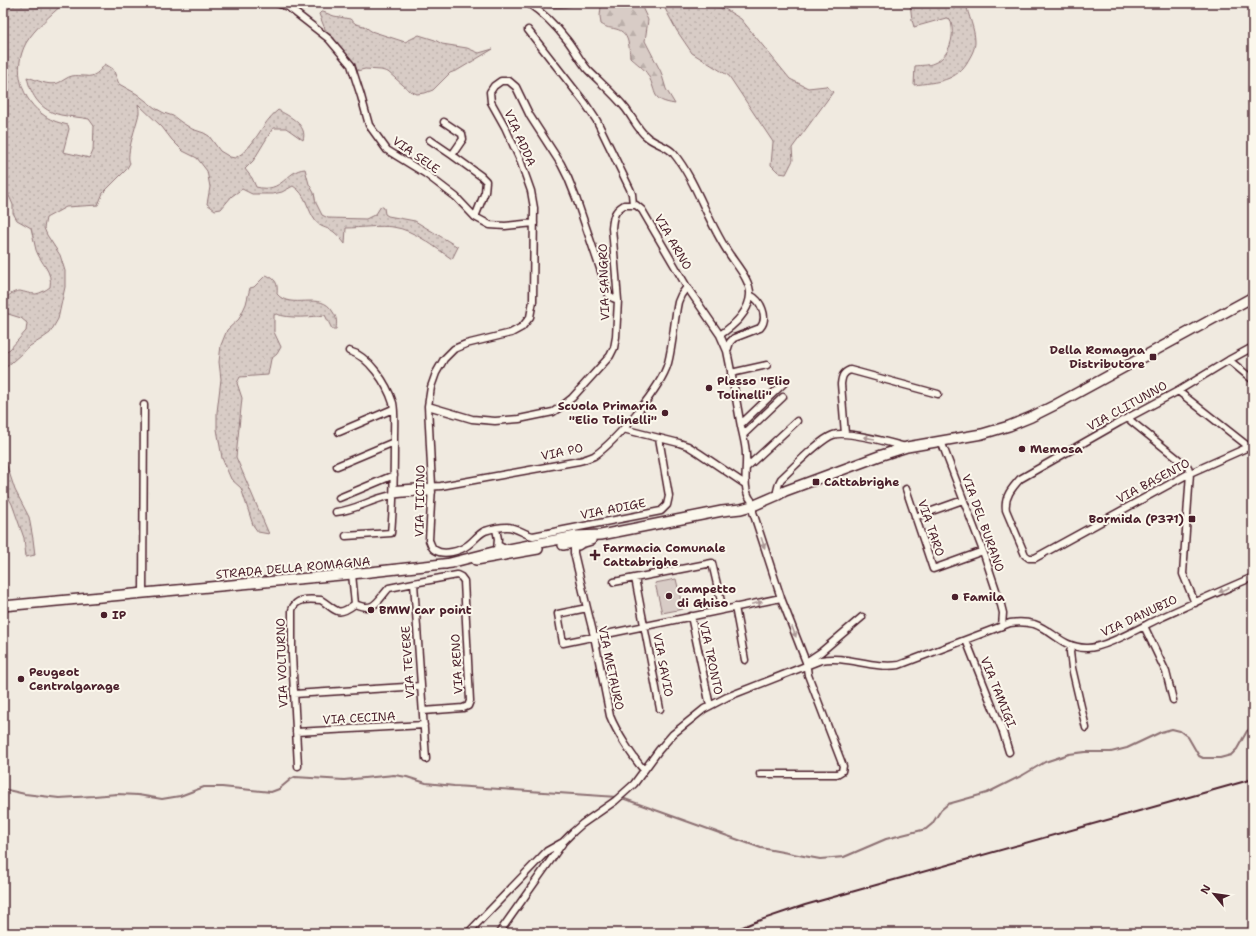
<svg xmlns="http://www.w3.org/2000/svg" width="1256" height="936" font-family="'Shantell Sans',sans-serif">
  <style>
    .grass { fill: url(#grass-dots); stroke: #917678 }
    .forest { fill: url(#forest-firs); stroke: #917678 }
    .garden { fill: #d8ccc6; stroke: #917678 }
    .lines { fill: none; stroke-linecap: round; stroke-linejoin: round }
    .stream { stroke: #8c6f72; stroke-width: 2 }
    .street-casing { stroke: #4a1f2b; stroke-width: 9 }
    .primary-casing { stroke: #4a1f2b; stroke-width: 12 }
    .street { stroke: #fbf7ec; stroke-width: 6 }
    .primary { stroke: #fbf7ec; stroke-width: 9 }
    .rail { stroke: #4a1f2b; stroke-width: 2 }
    .oneway { fill: #ab9695 }
    .poi-dot { fill: #4a1f2b; stroke: #fbf7ec; stroke-width: 1.5 }
    .labels { text-anchor: middle; stroke-width: 4; stroke-linejoin: round; paint-order: stroke }
    .street-label { font-size: 12px; fill: #4a1f2b; stroke: #fbf7ec }
    .poi-label { font-size: 12px; font-weight: bold; fill: #4a1f2b; stroke: #fbf7ec; text-anchor: start }
  </style>
  <defs>
    <pattern id="grass-dots" width="8" height="8" patternUnits="userSpaceOnUse"><rect width="8" height="8" fill="#d8ccc6"/><path d="M2 2h.1M6 6h.1" fill="none" stroke="#bbafaa" stroke-width="1.8" stroke-linecap="round"/></pattern>
    <pattern id="forest-firs" width="22" height="20" patternUnits="userSpaceOnUse"><rect width="22" height="20" fill="#d8ccc6"/><path d="M5 1l3.5 6h-7zM16 11l3.5 6h-7z" fill="#bbafaa"/></pattern>
  </defs>
  <rect width="100%" height="100%" fill="#f0eae0"/>
  <filter id="ink" filterUnits="userSpaceOnUse"><feTurbulence type="fractalNoise" baseFrequency=".025" numOctaves="2"/><feDisplacementMap in="SourceGraphic" scale="8" xChannelSelector="R" yChannelSelector="G"/><feConvolveMatrix kernelMatrix="1 2 1 2 8 2 1 2 1" color-interpolation-filters="sRGB"/></filter>
  <g filter="url(#ink)">
    <path class="grass" d="M3,3H64C51,15 35,28 26,43C12,69 21,100 45,116C52,121 60,123 68,125L69,129L63,152L90,158L93,151L94,126L89,119C80,117 71,117 61,115C41,111 31,96 27,77C38,80 47,86 58,83C63,81 67,77 72,76C77,75 80,76 85,76C94,78 100,71 105,64L113,69L119,84L137,94L155,108L164,113L173,116L181,122L192,129L204,133L209,136L220,151L230,157L235,158C255,148 261,123 278,110C289,116 308,125 303,140L286,128H273L253,161L245,169L252,178L256,187C283,194 286,170 305,169L309,184L314,193L316,203L322,215L328,218L366,219L376,214L381,206L384,208L385,214L388,216L415,221L458,247L452,259C434,247 415,230 393,227C380,225 360,228 346,228L345,244C342,240 338,235 334,232C329,228 322,228 317,223C307,211 307,194 293,186L282,192L273,194H252L242,189L232,196L221,209L215,210L207,204L210,187L207,171L197,158L183,151L172,140L162,127L138,104C139,107 139,110 139,113C137,124 125,155 130,163L126,170L103,193L98,205L66,207L46,218L44,228L47,235L60,255L65,271V287L58,319L50,333L40,340L30,346L3,370V353L10,349L26,331L27,323L21,318L5,313C4,310 2,307 3,304C5,297 13,291 20,291C25,292 30,294 36,294C41,293 46,290 50,287C53,271 41,264 36,250C34,243 33,235 31,228L17,220L13,213V205L10,198L3,186Z
      M662,3H703L725,9L741,19L790,79L808,88L826,86L833,92L792,148L793,160L786,174L779,173L771,165L773,142L729,76L692,53L677,31Z
      M910,3H966C968,16 975,28 975,42C975,48 972,54 969,59C957,82 937,82 914,85L915,66C920,65 928,66 934,63C950,57 956,34 950,19L946,18L914,27L912,20Z
      M321,12H323L334,16L350,19L356,24L364,26L371,31L405,42L419,35L435,40L442,44L467,48L479,53L493,49L458,70L450,73L433,90L425,93L417,94L410,91L388,72L381,70L365,69L357,71C349,55 338,44 325,31V29L319,14Z
      M266,275C276,279 278,283 277,294C291,311 321,290 333,312C337,318 337,322 336,329H332L325,315C311,317 290,319 276,314L274,315V332L281,347L277,354L271,359L268,375L240,377L237,383L242,398L236,457L269,534L258,532L253,525L241,488L231,479L222,458L217,429V412L221,379L219,362L221,345L227,330L239,319L246,304L250,288L254,287Z
      M3,454L15,490L29,517L33,539L35,555L26,557L24,538L12,504L3,488Z"/>
    <path class="forest" d="M535,3H580C566,9 549,9 535,3Z
      M598,3H640L648,20L645,41L661,72L666,89L675,104C650,100 658,94 648,75C644,68 636,63 630,57C629,46 629,32 616,29C608,27 609,29 601,24L600,16L601,7Z"/>
    <path class="garden" d="M676,579L683,609L662,613L655,583Z"/>
    <g class="lines">
      <path class="stream" d="M3,789L25,794L59,798L94,796L117,794L138,795L162,799L180,796L204,787H222L271,792L279,789L291,779L295,777L344,780L394,775L407,777L426,783L454,786L617,797
        M622,798L761,848L820,859L844,857L886,839L926,829L932,824L941,810L948,804L987,793L1023,775L1045,762L1069,754L1085,752H1111L1127,748L1161,732L1172,729L1180,731L1188,737L1199,756L1203,758H1220L1231,755L1237,749L1247,731L1253,727"/>
      <defs>
        <path id="street" d="M277,3L288,7L329,39L351,65L361,96L369,125L387,150L426,174L456,197L475,217L490,225L505,226L534,223
          M528,3C543,13 556,26 567,40C575,50 580,61 588,70C601,83 615,95 626,109C632,117 639,131 646,136C654,144 667,145 674,154C697,182 708,224 730,255C737,266 751,281 750,295C749,313 733,326 720,335
          M528,30L585,103L597,121L630,189L632,194L633,204
          M444,122L462,134L463,139L452,155L481,176L486,181L485,192L475,217
          M430,140L452,155
          M618,300L613,298L609,295L576,198L568,178L561,164L530,116L516,87L509,81H501L494,86L490,92L491,102L505,127L520,160L531,191L534,208L533,301L530,317L522,327L511,333L466,344L454,349L444,359L436,373L431,387L428,406L432,486L429,540C431,544 431,548 435,550C444,556 460,551 468,545C474,541 478,534 485,531C491,529 501,527 507,527C516,527 524,534 533,536L661,511L667,505L669,496L659,438
          M1253,347L1229,360L1178,391L1120,422L1020,479C1012,488 1004,497 1006,510L1025,555L1029,558H1035L1190,473L1253,445
          M727,351L730,342L734,338L760,328C769,318 761,300 750,295
          M1229,360L1253,380
          M731,373L767,365
          M1178,391L1249,447
          M428,406L472,419L495,421L519,419L553,412L562,406L572,398L610,356L614,348L616,337L618,300L612,228C613,217 614,211 624,205H636L642,210L687,287L720,335L727,351C732,375 736,398 740,421C742,433 746,444 746,455C747,469 742,489 751,500
          M1129,417L1131,421L1188,467L1190,473L1183,574L1195,603
          M741,424L784,383
          M623,429L679,443L688,446L699,453L745,484
          M339,432L393,409
          M744,434L783,397
          M845,434L841,384C842,376 843,373 850,370L938,394
          M941,441L983,551L1001,605L1003,613L1002,626
          M337,466L394,442
          M747,467L797,421
          M394,489L441,486L579,461C584,460 589,458 594,456C616,441 661,388 668,363C673,344 674,321 678,302L681,295L687,287
          M906,489L933,569L983,551
          M777,491L779,483L781,479C793,468 819,440 833,435C846,430 891,443 906,447
          M339,498L394,475
          M753,505V512L781,598L806,662L808,675L843,766L842,771L837,774H760
          M336,512C355,510 370,500 388,496C402,492 418,493 432,492
          M915,517L963,500
          M496,529L498,539L497,550
          M346,536L391,533C394,501 394,469 394,437C394,428 395,412 393,403C387,384 369,356 349,351
          M574,544V553L587,608L594,636L610,716C616,731 633,758 644,770
          M352,574L355,604
          M635,578L660,709
          M614,582L712,563L723,610
          M414,583L457,575L461,577L464,581L470,701L468,706L463,708L423,711
          M143,594L144,405
          M355,604C375,613 377,601 389,588L414,583L426,759
          M735,607L745,660
          M587,608L558,614L563,643L781,598
          M691,616L710,706
          M1144,626L1166,672L1173,700
          M966,640L991,703L1002,729L1009,752
          M1072,646L1070,652L1072,668L1086,728
          M806,662L821,652L862,617
          M294,694L421,686
          M296,732L424,725
          M298,766L292,655V610C295,598 309,599 321,600C337,610 336,618 355,604
          M468,933L547,851L563,842L573,832L582,824L615,801L634,784L659,750L673,734L704,709L727,697L821,660C847,655 871,669 899,665L1010,623C1018,622 1026,622 1034,624C1054,631 1061,647 1086,648C1103,649 1141,627 1158,619C1190,604 1221,591 1253,577
          M499,933L562,844"/>
        <path id="primary" d="M563,545L573,543L578,545L581,543L591,540
          M476,560L538,549
          M446,564L497,551L500,548L503,550L576,536L601,535L722,511L741,509L755,505L778,495L785,491L882,455L907,447L982,434L1009,426L1031,417L1055,405L1253,297
          M3,606L352,574L452,563"/>
      </defs>
      <use href="#street" class="street-casing"/>
      <use href="#primary" class="primary-casing"/>
      <use href="#street" class="street"/>
      <use href="#primary" class="primary"/>
      <path class="rail" d="M729,933L752,923L805,905L1253,779"/>
    </g>
    <defs><path id="oneway-solid" d="M-6-.8H1V-3.2L6.5 0L1 3.2V.8H-6Z"/></defs>
    <g class="oneway">
      <use href="#oneway-solid" transform="translate(869 438) rotate(-171)"/>
      <use href="#oneway-solid" transform="translate(763 543) rotate(72)"/>
      <use href="#oneway-solid" transform="translate(1224 590) rotate(156)"/>
      <use href="#oneway-solid" transform="translate(757 603) rotate(-12)"/>
      <use href="#oneway-solid" transform="translate(794 632) rotate(69)"/>
    </g>
  </g>
  <g class="poi-dot">
    <rect x="1149" y="353" width="8" height="8" rx="2"/>
    <circle cx="709" cy="388" r="4"/>
    <circle cx="665" cy="413" r="4"/>
    <circle cx="1022" cy="449" r="4"/>
    <rect x="812" y="478" width="8" height="8" rx="2"/>
    <rect x="1188" y="515" width="8" height="8" rx="2"/>
    <path d="M593 549h4v4h4v4h-4v4h-4v-4h-4v-4h4z"/>
    <circle cx="669" cy="596" r="4"/>
    <circle cx="955" cy="597" r="4"/>
    <circle cx="371" cy="610" r="4"/>
    <circle cx="104" cy="615" r="4"/>
    <circle cx="21" cy="679" r="4"/>
  </g>
  <g class="labels">
    <g class="street-label">
      <text transform="translate(520 138) rotate(66)" y="4">VIA ADDA</text>
      <text transform="translate(416 155) rotate(35)" y="4">VIA SELE</text>
      <text transform="translate(673 242) rotate(60)" y="4">VIA ARNO</text>
      <text transform="translate(604 282) rotate(-92)" y="4">VIA SANGRO</text>
      <text transform="translate(1127 406) rotate(-29)" y="4">VIA CLITUNNO</text>
      <text transform="translate(562 452) rotate(-12)" y="4">VIA PO</text>
      <text transform="translate(1153 481) rotate(-28)" y="4">VIA BASENTO</text>
      <text transform="translate(420 501) rotate(-89)" y="4">VIA TICINO</text>
      <text transform="translate(613 509) rotate(-11)" y="4">VIA ADIGE</text>
      <text transform="translate(983 523) rotate(70)" y="4">VIA DEL BURANO</text>
      <text transform="translate(931 528) rotate(71)" y="4">VIA TARO</text>
      <text transform="translate(293 568) rotate(-5)" y="4">STRADA DELLA ROMAGNA</text>
      <text transform="translate(1139 616) rotate(-25)" y="4">VIA DANUBIO</text>
      <text transform="translate(711 658) rotate(78)" y="4">VIA TRONTO</text>
      <text transform="translate(408 662) rotate(-94)" y="4">VIA TEVERE</text>
      <text transform="translate(282 663) rotate(-92)" y="4">VIA VOLTURNO</text>
      <text transform="translate(457 664) rotate(-93)" y="4">VIA RENO</text>
      <text transform="translate(663 665) rotate(79)" y="4">VIA SAVIO</text>
      <text transform="translate(611 668) rotate(78)" y="4">VIA METAURO</text>
      <text transform="translate(998 692) rotate(68)" y="4">VIA TAMIGI</text>
      <text transform="translate(359 718) rotate(-3)" y="4">VIA CECINA</text>
    </g>
    <g class="poi-label">
      <text x="1145" y="354" text-anchor="end">Della Romagna<tspan x="1145" dy="14">Distributore</tspan></text>
      <text x="717" y="385">Plesso "Elio<tspan x="717" dy="14">Tolinelli"</tspan></text>
      <text x="657" y="410" text-anchor="end">Scuola Primaria<tspan x="657" dy="14">"Elio Tolinelli"</tspan></text>
      <text x="1030" y="453">Memosa</text>
      <text x="824" y="486">Cattabrighe</text>
      <text x="1184" y="523" text-anchor="end">Bormida (P371)</text>
      <text x="603" y="552">Farmacia Comunale<tspan x="603" dy="14">Cattabrighe</tspan></text>
      <text x="677" y="593">campetto<tspan x="677" dy="14">di Ghiso</tspan></text>
      <text x="963" y="601">Famila</text>
      <text x="379" y="614">BMW car point</text>
      <text x="112" y="619">IP</text>
      <text x="29" y="676">Peugeot<tspan x="29" dy="14">Centralgarage</tspan></text>
    </g>
  </g>
  <rect width="1256" height="936" fill="none" stroke="#fbf7ec" stroke-width="16"/>
  <rect x="8" y="8" width="1240" height="920" fill="none" stroke="#4a1f2b" stroke-width="1.5" filter="url(#ink)"/>
  <g transform="translate(1214 894) rotate(299)" stroke="#fbf7ec" stroke-width="3" paint-order="stroke">
  <path d="M0-3L7 15L0 10L-7 15Z" fill="#4a1f2b"/>
  <text y="-6" font-size="11" font-weight="bold" text-anchor="middle" fill="#4a1f2b">N</text>
  </g>
</svg>
